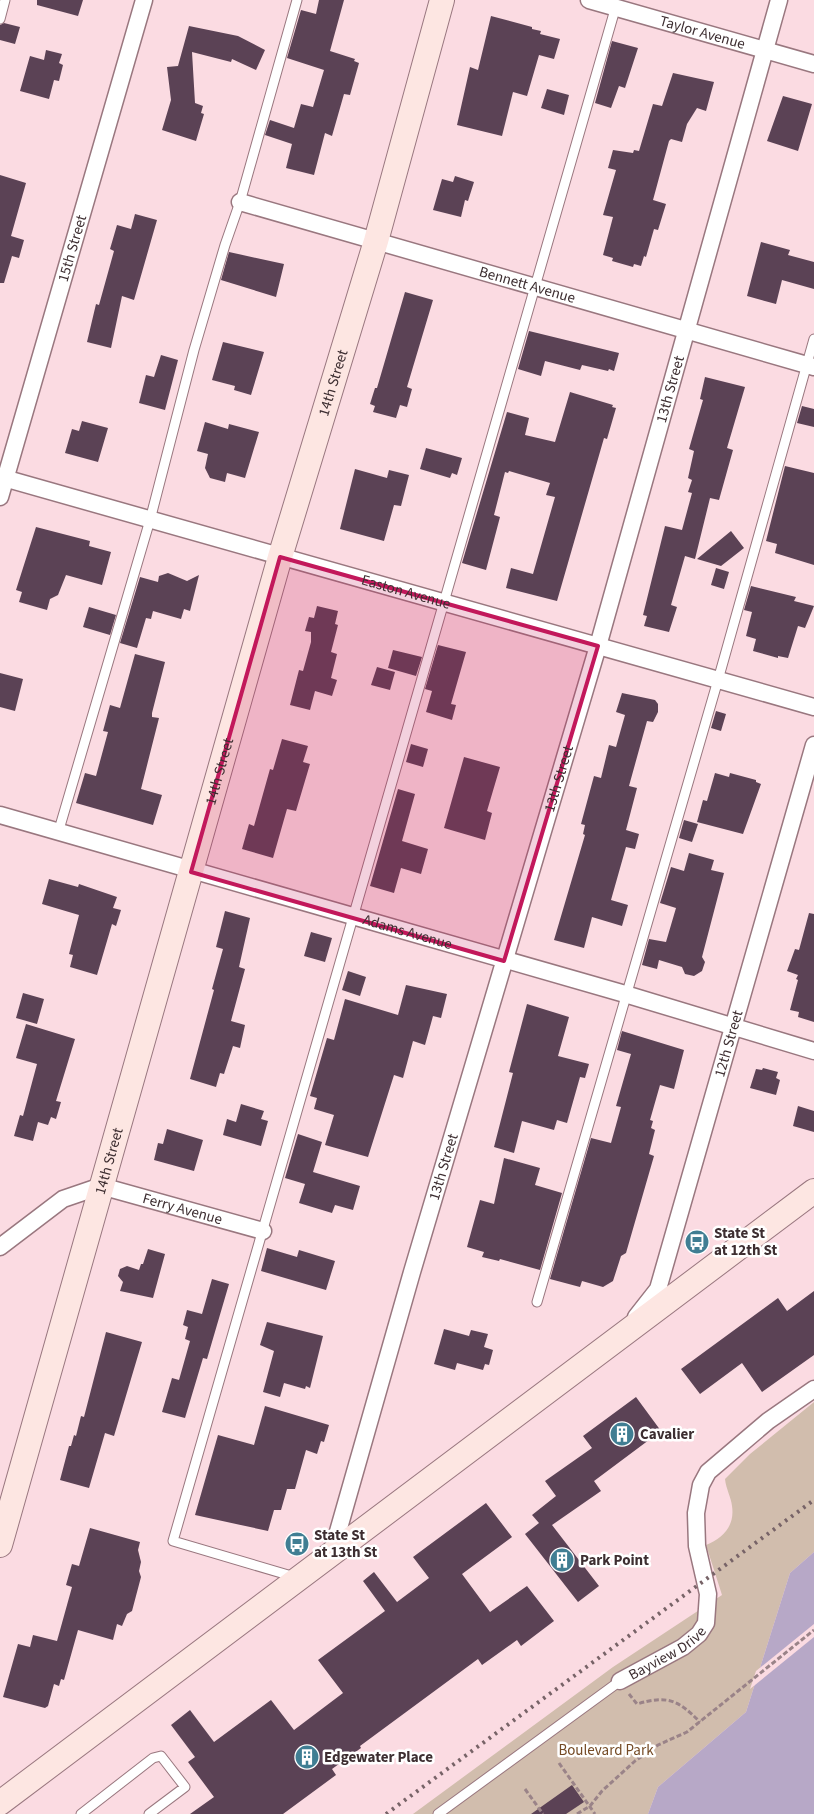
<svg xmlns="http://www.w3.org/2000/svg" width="814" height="1814" font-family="'Source Sans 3',sans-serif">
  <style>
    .green { fill: #d1bdad }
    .water { fill: #b7a8c7 }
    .pier { fill: #fbdbe2 }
    .building { fill: #5b4255 }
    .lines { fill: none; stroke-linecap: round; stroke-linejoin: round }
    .lane-casing { stroke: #99777f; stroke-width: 11 }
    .street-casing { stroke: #99777f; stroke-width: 19 }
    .secondary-casing { stroke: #99777f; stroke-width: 26 }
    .path { stroke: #9a8388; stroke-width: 3; stroke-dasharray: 5 2.5; stroke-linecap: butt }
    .lane { stroke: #fff; stroke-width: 9 }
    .street { stroke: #fff; stroke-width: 16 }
    .secondary { stroke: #fde6e2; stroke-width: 24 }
    .rail { stroke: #776367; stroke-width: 4; stroke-dasharray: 2.5 5; stroke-linecap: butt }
    .marked { fill: #c2185b; fill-opacity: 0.2; stroke: #c2185b; stroke-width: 4; stroke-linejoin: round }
    .labels { text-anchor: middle; stroke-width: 5; stroke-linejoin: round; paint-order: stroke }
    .street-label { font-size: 15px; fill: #3d2e31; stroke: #fff }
    .poi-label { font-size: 15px; font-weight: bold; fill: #3d2e31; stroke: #fff; text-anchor: start }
    .park-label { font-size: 15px; fill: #744a25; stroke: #fff }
  </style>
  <rect width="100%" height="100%" fill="#fbdbe2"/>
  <path class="green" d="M814,1402V1552L790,1573L746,1712L658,1787L648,1814H413L613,1667L722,1595L706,1545C723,1538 735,1526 732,1506C731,1497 726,1489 725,1479L750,1454Z"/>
  <path class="water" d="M814,1552V1814H648L658,1787L746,1712L790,1573Z"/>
  <path class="pier" d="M814,1624V1637L750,1689L756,1671Z"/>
  <path class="building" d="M37,0H83L78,16L37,5Z
    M319,0H344L330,51L355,59L354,61L359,63L350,95L344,94L332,136L325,133L314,175L286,168L292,144L265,135L270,120L294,128L301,104L313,107L324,70L287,58L301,10L316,14Z
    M491,16L532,27V29L541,31L540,34L560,39L554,59L539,55L527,96L513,92L502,136L457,125L470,67L478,70Z
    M4,23L20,27L15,44L0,40V25Z
    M189,26L238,36L265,50L256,70L232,59L231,62L192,52L195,103L203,106L201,113L204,114L196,141L162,130L171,100L167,67L178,66Z
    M612,41L638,48L625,88L619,86L611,108L595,103Z
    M46,50L62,54L59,63L63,65L59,81L54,80L49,99L20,91L30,56L44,60Z
    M673,73L714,82L706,111L697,108L687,124L682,142L671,139L669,141L653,200L666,204L658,230L654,229L646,257L644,256L641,266L634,264L633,267L612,261L613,258L603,255L613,217L603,215L616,170L608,168L613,150L633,153L634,150L639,151L653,104L662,106Z
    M547,89L569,95L564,115L541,108Z
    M783,96L812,104L798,151L767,141Z
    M0,175L26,183L11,236L24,240L19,258L12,256L4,283H0Z
    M455,176L474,182L468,201L465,200L461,217L433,210L442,179L453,182Z
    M135,214L157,220L134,300L122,296L111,348L87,342L96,304L99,305L114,251L110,249L117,225L131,229Z
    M761,242L790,250L788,255L814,262V289L782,280L776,304L747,296Z
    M229,252L284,264L276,297L221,280Z
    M405,292L433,300L407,387L412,389L407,407L400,405L396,418L373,412L375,406L370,404L375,388H377Z
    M529,331L619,353L614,371L609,369L608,371L582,365L580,370L545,361L541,376L518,369Z
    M223,342L264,352L251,395L234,390L235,386L212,380Z
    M161,355L178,360L165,410L139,403L146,375L154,377Z
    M705,377L745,387L727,448L733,450L719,500L710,498L695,559L685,556L671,605L677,607L669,632L644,626L647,616L643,615L665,526L682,530L692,493L688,492L692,480L688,478L694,451L689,449L703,400L700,399Z
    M570,392L613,405L612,407L616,408L607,439L604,438L557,601L506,588L511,568L533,574L555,497L546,495L550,483L509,471L508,473L505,472L494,515L500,517L486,570L462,563L507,412L529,418L525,435L555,442Z
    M802,406L814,409V427L797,423Z
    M82,421L108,428L98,462L65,453L72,429L79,431Z
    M205,422L228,429L229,424L259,432L245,478L227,473L225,482L210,478L205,468L208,454L197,451Z
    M426,448L462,458L457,475L452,473L450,478L420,469Z
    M785,466L814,473V565L775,553L777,544L766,541Z
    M355,469L387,478L389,470L409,475L401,506L394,505L384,541L340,529Z
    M36,527L90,541L89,546L111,552L102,585L66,575L58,595L50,599L47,610L19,602L22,592L16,590Z
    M731,531L744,548L721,566L697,559Z
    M716,568L729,572L724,589L711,585Z
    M168,573L187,581L199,575L190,611L184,609L181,619L153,611L151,619L146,618L137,648L120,643L140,577L158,582L159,576Z
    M751,586L796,597L794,601L814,606L805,628L798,626L788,658L778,656V658L753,651L756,639L746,636L752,612L744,610Z
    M317,606L338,611L335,624L338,625L331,652L337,654L331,678L337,680L332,696L315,691L310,710L290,705L299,670L303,671L311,642V632L305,631L309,617L314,618Z
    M89,607L116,615L110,635L83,627Z
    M438,645L466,652L451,704L456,705L452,720L426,712L432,691L425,689Z
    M393,650L422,657L416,676L388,668Z
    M135,654L165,662L152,713V717L159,718L141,789L162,795L153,825L76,803L85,773L96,776L108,732L103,731L110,705L120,708Z
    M377,667L395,672L390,690L371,685Z
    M0,673L23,679L15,711L0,707Z
    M622,693L655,700L658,704V712L653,722L647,721L629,786L637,788L626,830L639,834L635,849L626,847L611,900L628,905L622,926L592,917L584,948L554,940L585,835L583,834L585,825L581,824L594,776L601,778L609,745L616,747L625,715L616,712Z
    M716,711L726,714L721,731L711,728Z
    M282,739L308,746L303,762L310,764L296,811L287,809L273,858L242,849L249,824L254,826L270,769L273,770Z
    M411,744L428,749L423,767L406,762Z
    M464,757L500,767L487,811L492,813L485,840L444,828Z
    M715,773L729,777L730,773L756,780V782L761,784L743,834L697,822L703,800L707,801Z
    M398,789L415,794L402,841L428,849L421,874L401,868L394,893L370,886Z
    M684,820L698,824L692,842L679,838Z
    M689,853L714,860L711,870L724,873L702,957L705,962L702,971L694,976L685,974L682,967L659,960L657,969L642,965L649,939L666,942L676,908L660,903L671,867L684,871Z
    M49,879L78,887L79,884L117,897L113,908L121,910L116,926L112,924L97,975L70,967L73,955L69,954L79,915L42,904Z
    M225,911L250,918L239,967L245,969L231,1021L245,1025L240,1048L233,1046L224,1074L220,1073L216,1087L190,1079L214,990L212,989L223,949L216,947Z
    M809,913L814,914V1022L798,1017L799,1012L790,1010L798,980L796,979L798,975L787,971L795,949L799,950Z
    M311,932L332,938L325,962L304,956Z
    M348,971L366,977L360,996L342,990Z
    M406,985L447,994L441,1018L433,1016L425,1045L413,1041L403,1078L394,1075L368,1157L325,1145L334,1115L314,1109L317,1098L310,1096L327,1038L334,1040L345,999L398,1015Z
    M23,993L44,999L37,1024L16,1018Z
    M527,1004L569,1017L558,1056L589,1064L585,1078L580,1077L567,1123L557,1120L554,1130L522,1121L514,1153L494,1147L513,1073L509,1072Z
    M26,1024L75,1039L56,1101L61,1102L56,1119L51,1117L48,1125L38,1122L33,1141L14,1136L20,1115L23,1116L37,1064L16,1058Z
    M622,1031L684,1050L674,1089L660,1085L650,1120L653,1121L651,1128L655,1130L649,1154L654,1156L626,1253L621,1256L613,1281L603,1287L582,1281L580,1287L550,1279L591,1138L611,1143L621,1107L616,1106L631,1054L617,1050Z
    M763,1068L778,1072L776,1078L780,1080L776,1095L750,1088L756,1069L762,1070Z
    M241,1104L264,1111L261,1119L268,1121L261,1146L223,1135L227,1119L236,1122Z
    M798,1106L814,1111V1132L793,1126Z
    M167,1129L203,1140L194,1171L154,1160L158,1143L163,1144Z
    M298,1134L322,1142L313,1172L360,1186L353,1210L335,1205L332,1213L299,1203L305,1184L285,1178Z
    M504,1158L540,1168L535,1185L562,1193L540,1270L500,1259L499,1261L482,1257L484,1252L467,1247L480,1200L494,1204Z
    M267,1248L297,1257L299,1250L335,1261L326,1290L261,1271Z
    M148,1249L165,1254L153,1298L120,1291L123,1282L118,1276L120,1269L127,1266L139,1270L141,1264H143Z
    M212,1279L229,1284L207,1359L203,1358L185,1418L162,1412L172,1378L179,1380L190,1341L185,1339L188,1327L183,1325L187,1310L202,1314Z
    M814,1291V1355L762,1392L742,1363L700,1394L681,1369L778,1298L787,1311Z
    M267,1322L323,1336L310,1388L306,1386L305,1389L284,1383L280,1397L263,1392L274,1351L260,1345Z
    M444,1329L469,1336L471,1330L488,1334L484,1347L493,1350L489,1365L485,1364L483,1370L457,1363L455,1370L434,1364Z
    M106,1332L142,1342L114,1436L105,1433L89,1488L60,1480L69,1446H71L74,1435L76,1436L81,1416L84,1417Z
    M636,1397L661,1431L594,1481L601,1491L552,1525L599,1586L578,1602L525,1534L539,1523L532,1515L556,1496L545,1481L592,1448L583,1436Z
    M265,1406L329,1425L324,1442L321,1441L317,1454L306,1450L295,1489H287L281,1510H274L268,1531L195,1515L218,1435L254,1445Z
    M486,1503L512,1537L462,1574L490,1612L527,1586L554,1621L521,1646L517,1640L482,1665L478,1659L360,1746L361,1748L332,1769L336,1775L283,1814H190L214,1797L188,1762L195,1757L171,1725L190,1710L214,1742L271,1700L294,1730L343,1693L318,1660L385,1611L363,1581L374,1572L397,1602L429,1578L413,1557Z
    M90,1528L140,1542L138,1550L141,1562L139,1571L141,1577L132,1611L127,1614L122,1626L117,1624L113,1640L78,1630L64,1680L61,1679L59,1686L54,1684L48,1706L45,1708L3,1697L18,1644L30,1647L33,1635L57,1641L72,1587L66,1585L72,1564L79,1566Z
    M572,1785L584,1802L566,1814H531Z"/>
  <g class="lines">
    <defs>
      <path id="lane" d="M0,19L5,0
        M58,833L150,520L194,350L225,245L240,202L297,0
        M537,1302L718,680L814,339
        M295,1577L173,1541L616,6
        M81,1814L153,1758L161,1756L185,1787L149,1814
        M438,1814L620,1681"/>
      <g id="street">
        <path id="s1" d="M589,0L814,64"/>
        <path id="s2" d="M240,202L814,367"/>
        <path id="s3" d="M0,477L814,707"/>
        <path id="s4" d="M0,497L144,0"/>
        <path id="s5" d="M0,815L625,994L814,1051"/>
        <path id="s6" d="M0,1247L63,1199L101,1186L263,1231"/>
        <path id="s7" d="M636,1317L658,1289L814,745"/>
        <path id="s8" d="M331,1556L412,1272L598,646L779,0"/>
        <path id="s9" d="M620,1681L683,1647L699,1634L706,1623L708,1594L697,1546L696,1513L701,1485L708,1472L768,1421L814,1389"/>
      </g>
      <g id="secondary">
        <path id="s10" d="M0,1545L280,557L376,241L442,0"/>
        <path d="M0,1803L814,1191"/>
      </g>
    </defs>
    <use href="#lane" class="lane-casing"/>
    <use href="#street" class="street-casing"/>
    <use href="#secondary" class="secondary-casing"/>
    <path class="path" d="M629,1694L637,1704C668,1695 678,1700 700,1722
      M559,1763L595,1814
      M525,1789L543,1814
      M577,1814L590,1806L602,1791L635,1761L658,1745L687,1732L814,1630"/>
    <use href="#lane" class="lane"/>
    <use href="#street" class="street"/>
    <use href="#secondary" class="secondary"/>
    <path class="rail" d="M386,1814L814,1500"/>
  </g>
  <path class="marked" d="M280,557L598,646L504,961L191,872Z"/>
  <defs>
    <symbol id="bus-disc" viewBox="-11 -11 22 22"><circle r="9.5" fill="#407e93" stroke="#fff"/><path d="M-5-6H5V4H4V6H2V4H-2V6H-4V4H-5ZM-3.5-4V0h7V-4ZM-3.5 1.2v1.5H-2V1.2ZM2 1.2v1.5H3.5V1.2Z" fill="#fff"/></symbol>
    <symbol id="building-disc" viewBox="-11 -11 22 22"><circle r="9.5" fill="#407e93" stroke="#fff"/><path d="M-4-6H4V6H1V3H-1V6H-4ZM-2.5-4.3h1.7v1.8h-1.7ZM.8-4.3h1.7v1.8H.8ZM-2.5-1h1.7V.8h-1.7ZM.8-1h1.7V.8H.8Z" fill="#fff"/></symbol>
  </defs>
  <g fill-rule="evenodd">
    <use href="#bus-disc" x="683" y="1228" width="28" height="28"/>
    <use href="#building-disc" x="608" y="1420" width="28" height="28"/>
    <use href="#bus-disc" x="283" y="1530" width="28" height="28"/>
    <use href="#building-disc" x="548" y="1546" width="28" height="28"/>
    <use href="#building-disc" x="293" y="1743" width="28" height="28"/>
  </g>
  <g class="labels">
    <g class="street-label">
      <text dy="5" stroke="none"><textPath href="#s1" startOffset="118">Taylor Avenue</textPath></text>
      <text dy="5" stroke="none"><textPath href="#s4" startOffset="259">15th Street</textPath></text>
      <text dy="5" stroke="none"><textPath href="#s2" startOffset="299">Bennett Avenue</textPath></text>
      <text dy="5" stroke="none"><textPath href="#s10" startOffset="1209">14th Street</textPath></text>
      <text dy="5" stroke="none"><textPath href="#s8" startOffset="1215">13th Street</textPath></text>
      <text dy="5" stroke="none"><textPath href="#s3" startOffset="422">Easton Avenue</textPath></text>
      <text dy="5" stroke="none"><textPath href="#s10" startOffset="804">14th Street</textPath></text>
      <text dy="5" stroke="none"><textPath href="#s8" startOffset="810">13th Street</textPath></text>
      <text dy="5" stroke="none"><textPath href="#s5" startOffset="424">Adams Avenue</textPath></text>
      <text dy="5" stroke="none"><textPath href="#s7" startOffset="291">12th Street</textPath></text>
      <text dy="5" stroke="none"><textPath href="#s10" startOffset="399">14th Street</textPath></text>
      <text dy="5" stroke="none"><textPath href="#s8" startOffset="405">13th Street</textPath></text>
      <text dy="5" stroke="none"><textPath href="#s6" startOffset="204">Ferry Avenue</textPath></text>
      <text dy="5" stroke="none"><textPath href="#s9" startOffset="55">Bayview Drive</textPath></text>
    </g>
    <g class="poi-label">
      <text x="714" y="1238">State St<tspan x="714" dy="17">at 12th St</tspan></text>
      <text x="640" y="1439">Cavalier</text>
      <text x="314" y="1540">State St<tspan x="314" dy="17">at 13th St</tspan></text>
      <text x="580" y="1565">Park Point</text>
      <text x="324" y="1762">Edgewater Place</text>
    </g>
    <g class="park-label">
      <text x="606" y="1755">Boulevard Park</text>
    </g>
  </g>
</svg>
